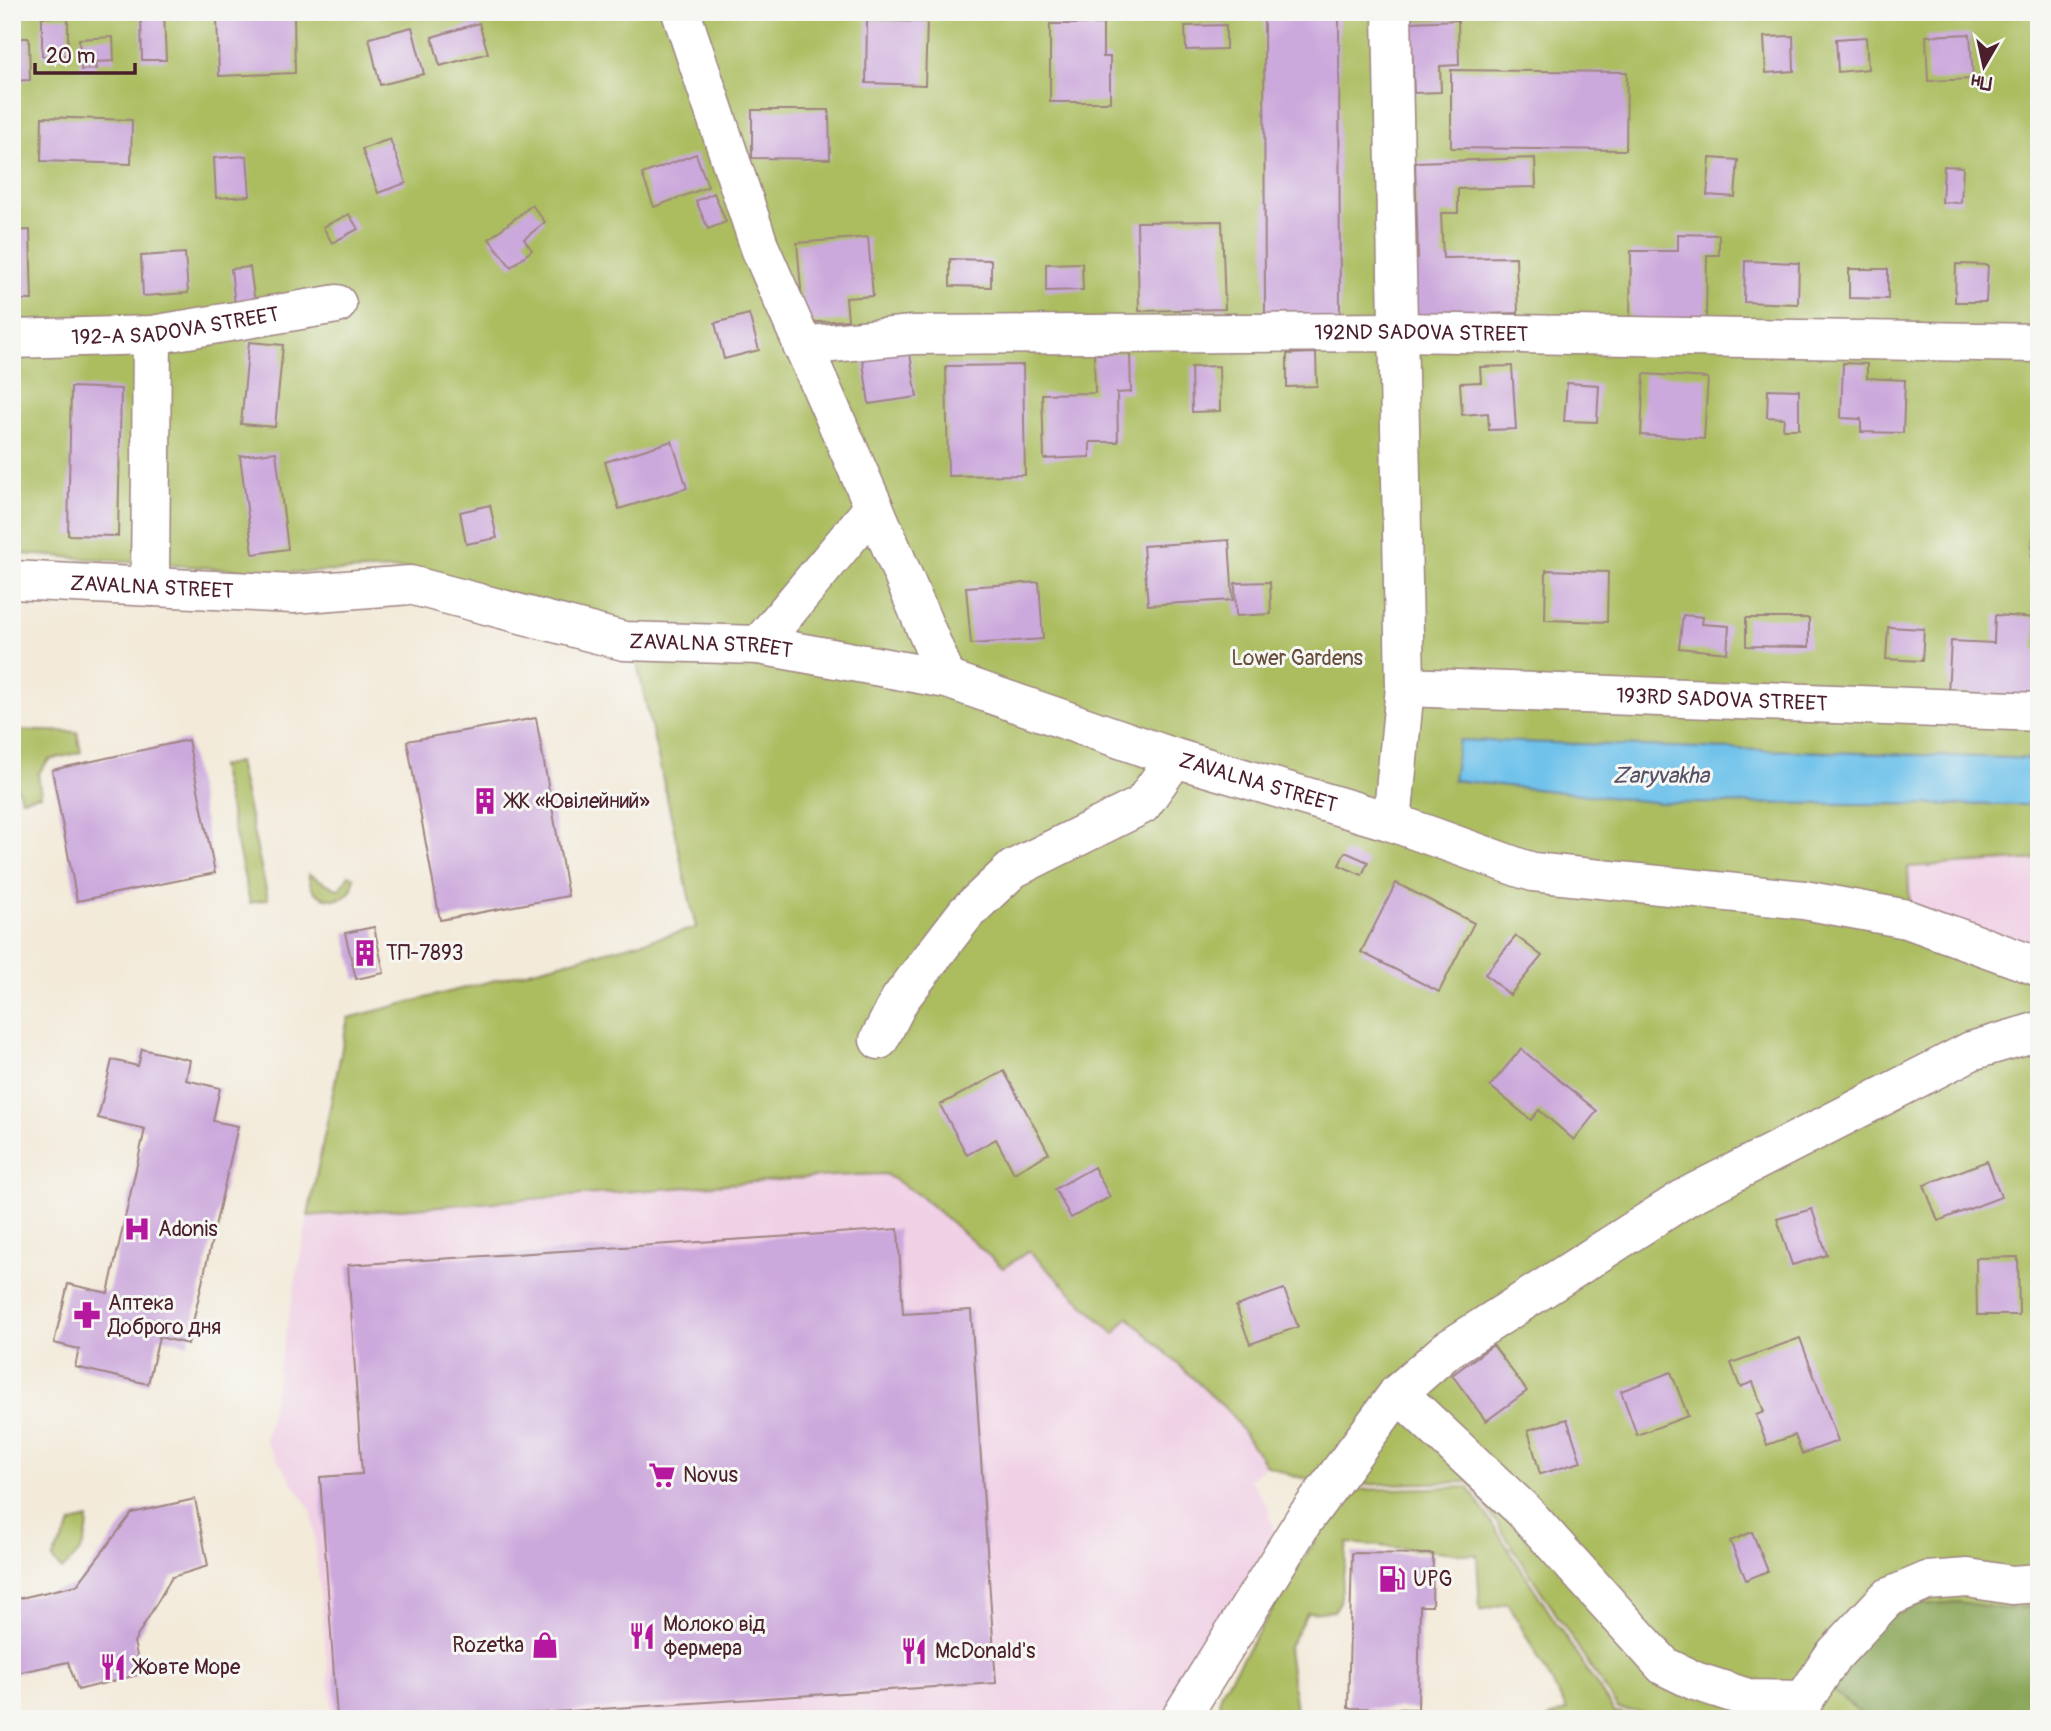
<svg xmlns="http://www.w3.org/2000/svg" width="2051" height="1731" font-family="Pangolin,sans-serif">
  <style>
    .built { fill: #f0d0e5 }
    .green { fill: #acbd60; stroke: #7b6e46; stroke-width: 2 }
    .forest { fill: #89a456; stroke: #6a6240; stroke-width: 2 }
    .water { fill: #6fc2eb; stroke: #5c708b; stroke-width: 2 }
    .building { fill: #cca9dc }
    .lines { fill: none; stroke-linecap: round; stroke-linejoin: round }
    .minor-casing { stroke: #9e8482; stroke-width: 41 }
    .minor { stroke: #fff; stroke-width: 38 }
    .labels { text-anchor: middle; stroke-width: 6; stroke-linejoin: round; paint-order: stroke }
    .street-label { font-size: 21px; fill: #4a1f2b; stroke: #f6f6f2 }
    .park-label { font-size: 21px; fill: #674e3b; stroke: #f6f6f2 }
    .poi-label { font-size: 21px; fill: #4a1f2b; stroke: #f6f6f2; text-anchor: start }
    .water-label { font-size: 23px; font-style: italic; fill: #555065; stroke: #f6f6f2 }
  </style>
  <rect width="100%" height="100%" fill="#f6f6f2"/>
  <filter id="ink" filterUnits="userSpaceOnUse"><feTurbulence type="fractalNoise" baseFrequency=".0143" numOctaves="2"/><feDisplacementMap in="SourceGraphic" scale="14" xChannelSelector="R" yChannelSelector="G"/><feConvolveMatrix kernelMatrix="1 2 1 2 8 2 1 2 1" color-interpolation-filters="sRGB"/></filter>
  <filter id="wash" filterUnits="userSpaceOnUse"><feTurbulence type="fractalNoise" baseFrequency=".00686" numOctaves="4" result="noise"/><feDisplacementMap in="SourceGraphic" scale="28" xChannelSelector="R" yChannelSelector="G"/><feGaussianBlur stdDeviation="1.57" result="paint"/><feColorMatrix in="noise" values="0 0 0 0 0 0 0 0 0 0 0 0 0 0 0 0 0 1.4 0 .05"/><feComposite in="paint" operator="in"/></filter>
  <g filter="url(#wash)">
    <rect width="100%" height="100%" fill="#f3ead9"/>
    <path class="built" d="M2039,859V949L1910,909L1908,867Z
      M885,1174L923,1198L1003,1268L1029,1251L1114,1334L1128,1317L1230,1413L1266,1465L1250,1480L1269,1508L1274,1532L1171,1719H333L312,1512L265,1441L308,1216L833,1176Z"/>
    <path class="green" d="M12,12H2039V859L1908,867L1910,909L2039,949V1719H1693L1618,1709L1470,1482L1346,1485L1292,1476L1266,1465L1230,1413L1128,1317L1114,1334L1029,1251L1003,1268L923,1198L885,1174L833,1176L308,1216L348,1018L696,928L628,623L405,569L277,573L12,553Z
      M12,730L77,732L81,752L49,760L38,774L41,795L21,799L12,770Z
      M238,762L268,899L250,903L220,766Z
      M308,874L339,890L349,875L354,877C354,879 353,886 352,888C345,904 323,901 313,890C310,885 309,879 308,874Z
      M1468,1487L1615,1713L1655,1719H1547L1567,1710L1508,1603L1480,1611L1477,1555L1347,1543L1340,1602L1334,1611L1307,1613L1288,1648L1297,1719H1218L1220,1694L1346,1490Z
      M88,1519C87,1546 82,1552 62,1570L52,1559L72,1523Z"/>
    <path class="forest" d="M1959,1602L2004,1609L2039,1606V1719H1869L1824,1684L1879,1622L1919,1605Z"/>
    <path class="water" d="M1459,740L2039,759V805L1661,803L1453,780Z"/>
    <g id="blocks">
      <path class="building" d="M164,14L166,60H142L141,15Z
        M294,15L295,73L219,76L217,18Z
        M42,17H68V55L42,56Z
        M1264,17H1339L1340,323L1265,324Z
        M867,20L927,22L925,85L866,83Z
        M1458,20L1459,65L1440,66L1441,92L1414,93L1411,22Z
        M479,23L488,53L440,66L432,37Z
        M1050,24H1103V57H1110V102H1050Z
        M1226,25V49L1186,50L1185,26Z
        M412,27L424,74L380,85L369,38Z
        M1970,34L1973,79L1928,81L1926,36Z
        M1793,36L1794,71L1766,73L1764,37Z
        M113,37L114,61L95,62L96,69L81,70L79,39Z
        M1866,37L1868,69L1838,72L1836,39Z
        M12,38H29L30,80L12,81Z
        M1451,70L1627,72L1626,150L1451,148Z
        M752,110H829L830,159L752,158Z
        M42,117L132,120L131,164L41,161Z
        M390,139L406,183L378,193L362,149Z
        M696,154L708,187L654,207L642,174Z
        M247,156L250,196L216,198L214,158Z
        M1535,158L1536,187L1458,189V213H1441L1443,258L1516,257L1518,313L1413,316L1411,259L1418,258L1415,162Z
        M1710,158L1738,160L1735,197L1707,195Z
        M1944,166L1963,167L1961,203L1942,202Z
        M714,193L726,222L708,229L696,201Z
        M532,205L545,222L524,239L532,250L511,267L489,239Z
        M349,214L358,229L332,243L323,227Z
        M1222,221L1225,309L1139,311L1137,222Z
        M30,230L32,300H12V231Z
        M1678,234L1719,235V255H1707L1706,321L1630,320L1631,251H1678Z
        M868,237L873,296L846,298L848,320L804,323L797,243Z
        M185,253L188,293L143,296L141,256Z
        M950,259L991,260V287L950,286Z
        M1745,261L1799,263L1798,304L1744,302Z
        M1082,263L1083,290L1046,291V264Z
        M1956,264L1988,265L1986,302H1955Z
        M250,267L255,303L235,305L231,269Z
        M1849,269H1888V299L1849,298Z
        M749,314L759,350L724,359L715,323Z
        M249,342L283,345L275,427L241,424Z
        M909,348L917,397L869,404L862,355Z
        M1130,353L1131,392L1117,393L1118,442H1090V457L1044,459L1042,394L1095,393L1094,354Z
        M1316,353L1317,386L1287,387V354Z
        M1843,363L1867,364V378L1905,380L1903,433L1861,432V419L1841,418Z
        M1023,365L1025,475L948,476L946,366Z
        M1219,366L1220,411L1192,412L1191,367Z
        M1512,366L1516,429L1489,430L1488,413L1462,415L1460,383L1481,382L1480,367Z
        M1644,374L1708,378L1704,439L1641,435Z
        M1567,383L1599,385L1597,422L1564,421Z
        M71,387L121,389L118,536L68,535Z
        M1768,389L1799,390V429H1783L1784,418L1767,417Z
        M672,441L687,488L619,509L605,462Z
        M276,452L288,549L253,554L240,456Z
        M2037,493H2039V516H2035Z
        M490,505L497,538L466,544L460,512Z
        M2034,526H2039V563H2031Z
        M1229,540L1233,600L1148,605L1143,546Z
        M1546,570L1608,572L1607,622L1545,620Z
        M1039,582L1043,639L971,644L966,587Z
        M1270,582L1271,614L1236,616L1235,583Z
        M1683,615L1703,617L1702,624L1729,626L1727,653L1679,648Z
        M1995,615L2036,618L2034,651H2039V697L1948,693L1951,641L1994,643Z
        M1746,618H1809V647L1746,646Z
        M1888,627L1924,629L1922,661L1886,659Z
        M536,718L568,896L440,920L407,741Z
        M188,740L215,873L77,901L52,770Z
        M1345,852L1368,862L1362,875L1339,865Z
        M1396,883L1474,923L1439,992L1361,952Z
        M374,927L384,973L356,979L345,933Z
        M1516,936L1542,956L1510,995L1485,974Z
        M142,1049L190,1060L186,1080L220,1088L213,1121L238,1126L188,1344L159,1337L148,1384L75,1367L79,1349L54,1343L68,1284L108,1293L145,1129L98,1118L112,1060L138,1066Z
        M1521,1049L1597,1111L1574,1140L1539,1110L1531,1120L1490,1086Z
        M1004,1071L1049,1153L1014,1173L996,1139L967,1155L940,1105Z
        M12,1134L20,1163L12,1165Z
        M1987,1161L2001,1197L1938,1221L1924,1185Z
        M1094,1167L1110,1197L1071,1218L1055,1189Z
        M1812,1209L1827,1255L1792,1265L1777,1219Z
        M898,1229L903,1314L971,1310L996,1683L446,1719H337L320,1477L362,1474L348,1265Z
        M2018,1257L2019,1315H1977L1976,1258Z
        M1284,1289L1298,1327L1250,1344L1236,1306Z
        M1800,1338L1838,1441L1802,1454L1795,1435L1767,1445L1756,1415L1764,1412L1753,1382L1740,1387L1731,1363Z
        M1493,1345L1527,1391L1486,1421L1452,1375Z
        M1671,1372L1688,1416L1637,1435L1621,1391Z
        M1567,1419L1581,1462L1540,1474L1528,1430Z
        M195,1499L208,1566L172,1577L134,1642L141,1674L78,1690L68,1662L12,1674V1600L77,1585L132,1513Z
        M1752,1532L1768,1571L1746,1580L1730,1541Z
        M1352,1553L1433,1554L1432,1606H1420L1418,1709L1348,1708Z"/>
    </g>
  </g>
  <g filter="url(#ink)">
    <use href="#blocks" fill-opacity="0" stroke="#9e8482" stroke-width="2"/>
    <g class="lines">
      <defs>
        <g id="minor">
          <path d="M681,12L760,248L874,507L947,679"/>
          <path d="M1392,12L1405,687L1392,822"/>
          <path id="s1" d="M12,339L152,335L337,304"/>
          <path id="s2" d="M802,346L912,335L1398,332L2039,343"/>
          <path id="s3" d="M12,580L293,594L410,585L624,641L759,645L947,679L1175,758L1392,822L1520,868L1533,872L1804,900L1907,919L2039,967"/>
          <path d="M150,587L152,335"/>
          <path d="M759,645L874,507"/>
          <path id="s4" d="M1405,687L2039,712"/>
          <path d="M879,1040L900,999L966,913L1013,869L1142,805L1175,758"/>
          <path d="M1398,1393L1526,1513L1664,1666L1695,1681L1751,1699L1804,1700L1833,1656L1887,1598L1927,1581L1968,1578L2012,1585L2039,1583"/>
          <path d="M1180,1719L1304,1520L1398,1393L1447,1350L1688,1196L1971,1051L2039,1031"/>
        </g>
      </defs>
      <use href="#minor" class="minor-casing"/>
      <use href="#minor" class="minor"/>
    </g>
  </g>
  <defs>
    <symbol id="building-bare" viewBox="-9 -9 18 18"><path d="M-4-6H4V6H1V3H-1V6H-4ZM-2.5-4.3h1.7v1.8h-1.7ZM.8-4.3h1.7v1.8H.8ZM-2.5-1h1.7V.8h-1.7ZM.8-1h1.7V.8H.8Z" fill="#b5179e" stroke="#f6f6f2" stroke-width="2.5" paint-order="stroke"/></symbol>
    <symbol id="hospital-bare" viewBox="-9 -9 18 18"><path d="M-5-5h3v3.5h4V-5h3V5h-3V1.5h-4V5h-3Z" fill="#b5179e" stroke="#f6f6f2" stroke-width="2.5" paint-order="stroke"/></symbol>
    <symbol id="pharmacy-bare" viewBox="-9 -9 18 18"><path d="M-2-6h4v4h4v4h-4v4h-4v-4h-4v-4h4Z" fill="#b5179e" stroke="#f6f6f2" stroke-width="2.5" paint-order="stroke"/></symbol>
    <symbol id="supermarket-bare" viewBox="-9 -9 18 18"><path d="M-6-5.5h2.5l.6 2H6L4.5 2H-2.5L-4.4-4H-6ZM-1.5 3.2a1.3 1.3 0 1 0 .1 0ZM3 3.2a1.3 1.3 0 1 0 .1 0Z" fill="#b5179e" stroke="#f6f6f2" stroke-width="2.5" paint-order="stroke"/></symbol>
    <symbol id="fuel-bare" viewBox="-9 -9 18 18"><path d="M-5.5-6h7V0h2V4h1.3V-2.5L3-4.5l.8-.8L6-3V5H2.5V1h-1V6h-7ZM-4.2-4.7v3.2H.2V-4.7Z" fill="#b5179e" stroke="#f6f6f2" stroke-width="2.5" paint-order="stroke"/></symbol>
    <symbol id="restaurant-bare" viewBox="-9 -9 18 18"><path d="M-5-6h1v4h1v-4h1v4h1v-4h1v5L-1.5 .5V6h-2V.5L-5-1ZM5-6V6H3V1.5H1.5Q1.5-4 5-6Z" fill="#b5179e" stroke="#f6f6f2" stroke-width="2.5" paint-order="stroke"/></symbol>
    <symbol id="shop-bare" viewBox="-9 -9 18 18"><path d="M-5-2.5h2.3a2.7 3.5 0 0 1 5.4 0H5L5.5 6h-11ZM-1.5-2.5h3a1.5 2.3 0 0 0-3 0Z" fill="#b5179e" stroke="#f6f6f2" stroke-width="2.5" paint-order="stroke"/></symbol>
  </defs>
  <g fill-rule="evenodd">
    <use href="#building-bare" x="466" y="782" width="38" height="38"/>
    <use href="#building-bare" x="346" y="934" width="38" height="38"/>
    <use href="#hospital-bare" x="118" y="1210" width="38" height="38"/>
    <use href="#pharmacy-bare" x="68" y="1296" width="38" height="38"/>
    <use href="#supermarket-bare" x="643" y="1456" width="38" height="38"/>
    <use href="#fuel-bare" x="1373" y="1560" width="38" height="38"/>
    <use href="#restaurant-bare" x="623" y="1617" width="38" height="38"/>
    <use href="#shop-bare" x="526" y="1626" width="38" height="38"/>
    <use href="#restaurant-bare" x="895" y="1632" width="38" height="38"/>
    <use href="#restaurant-bare" x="94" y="1648" width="38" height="38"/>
  </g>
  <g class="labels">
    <g class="street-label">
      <text dy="7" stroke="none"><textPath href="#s1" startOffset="164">192-A SADOVA STREET</textPath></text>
      <text dy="7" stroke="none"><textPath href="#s2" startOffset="620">192ND SADOVA STREET</textPath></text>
      <text dy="7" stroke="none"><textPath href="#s3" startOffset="140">ZAVALNA STREET</textPath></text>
      <text dy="7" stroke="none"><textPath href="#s3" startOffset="707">ZAVALNA STREET</textPath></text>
      <text dy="7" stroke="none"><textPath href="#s4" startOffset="317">193RD SADOVA STREET</textPath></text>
      <text dy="7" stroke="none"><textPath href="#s3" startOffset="1274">ZAVALNA STREET</textPath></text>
    </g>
    <g class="park-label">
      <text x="1297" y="665">Lower Gardens</text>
    </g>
    <g class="poi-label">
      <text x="506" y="808">ЖК «Ювілейний»</text>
      <text x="386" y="960">ТП-7893</text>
      <text x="158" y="1236">Adonis</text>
      <text x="108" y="1310">Аптека<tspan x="108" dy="24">Доброго дня</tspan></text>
      <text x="683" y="1482">Novus</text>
      <text x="1413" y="1586">UPG</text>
      <text x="663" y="1631">Молоко від<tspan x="663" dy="24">фермера</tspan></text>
      <text x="524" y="1652" text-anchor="end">Rozetka</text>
      <text x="935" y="1658">McDonald's</text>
      <text x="134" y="1674">Жовте Море</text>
    </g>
    <g class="water-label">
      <text x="1661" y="783">Zaryvakha</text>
    </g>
  </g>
  <rect width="2051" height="1731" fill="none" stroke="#f6f6f2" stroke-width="42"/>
  <g transform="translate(1984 66) rotate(189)" stroke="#f6f6f2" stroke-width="5" paint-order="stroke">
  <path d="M0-5L12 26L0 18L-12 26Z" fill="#4a1f2b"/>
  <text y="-10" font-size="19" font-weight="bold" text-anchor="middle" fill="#4a1f2b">Пн</text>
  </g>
  <path d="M35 63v10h100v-10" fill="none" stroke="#4a1f2b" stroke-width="3.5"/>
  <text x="46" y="63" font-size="21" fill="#4a1f2b" stroke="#f6f6f2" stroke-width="5" paint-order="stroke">20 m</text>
</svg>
